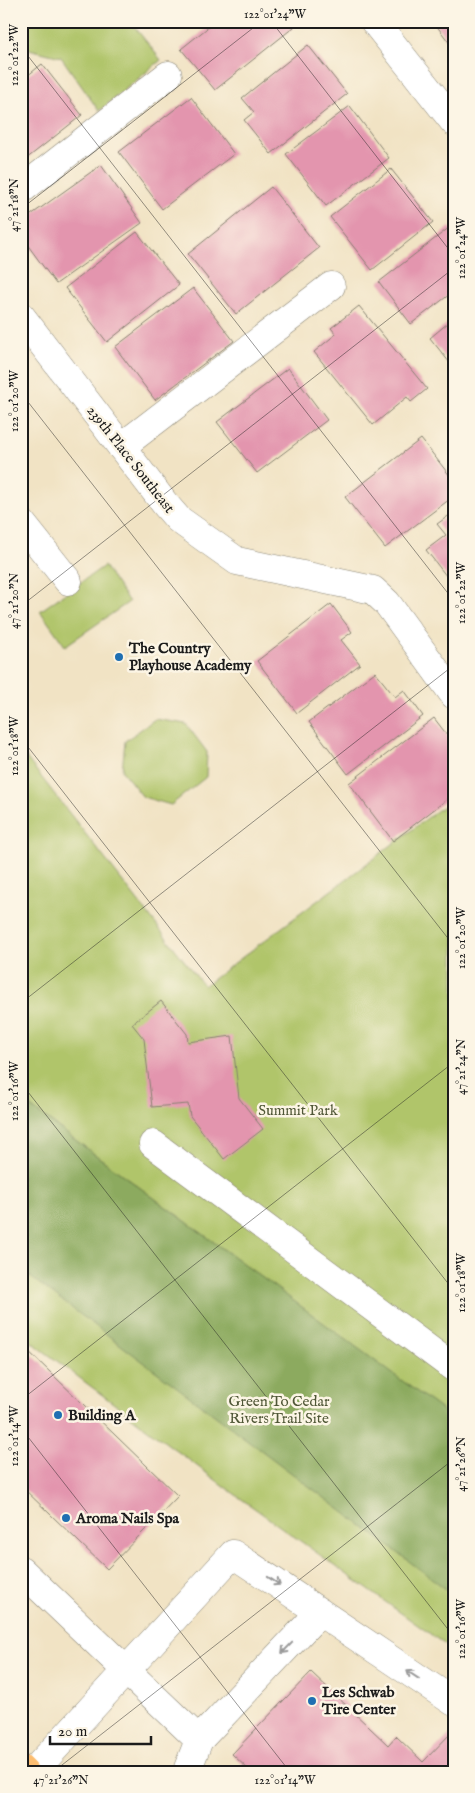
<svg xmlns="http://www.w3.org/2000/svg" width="475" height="1793" font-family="'IM FELL English',serif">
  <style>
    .green { fill: #b0c56a; stroke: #667043 }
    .forest { fill: #8caa5e; stroke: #54633d }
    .building { fill: #e395ae }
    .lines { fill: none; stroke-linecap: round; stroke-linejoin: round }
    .minor-casing { stroke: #868070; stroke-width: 29 }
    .major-casing { stroke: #868070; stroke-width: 29 }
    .minor { stroke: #fff; stroke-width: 28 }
    .major { stroke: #fcbd6f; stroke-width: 28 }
    .oneway { stroke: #999 }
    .ticks { fill: none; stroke: #1c1c1c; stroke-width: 1; stroke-opacity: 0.45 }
    .poi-dot { fill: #1f6fb2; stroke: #fcf5e5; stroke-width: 2 }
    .labels { text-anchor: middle; stroke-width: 5; stroke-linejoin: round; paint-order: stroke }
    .street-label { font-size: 15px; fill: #1c1c1c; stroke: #fcf5e5 }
    .poi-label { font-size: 15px; font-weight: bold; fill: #1c1c1c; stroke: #fcf5e5; text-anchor: start }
    .park-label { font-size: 15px; fill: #505737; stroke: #fcf5e5 }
    .neatline { fill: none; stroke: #1c1c1c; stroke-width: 2 }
    .ticks-label { font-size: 12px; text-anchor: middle; fill: #1c1c1c }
  </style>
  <rect width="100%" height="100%" fill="#fcf5e5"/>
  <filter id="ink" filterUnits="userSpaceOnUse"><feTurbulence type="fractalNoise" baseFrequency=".02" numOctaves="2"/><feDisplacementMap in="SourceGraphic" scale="10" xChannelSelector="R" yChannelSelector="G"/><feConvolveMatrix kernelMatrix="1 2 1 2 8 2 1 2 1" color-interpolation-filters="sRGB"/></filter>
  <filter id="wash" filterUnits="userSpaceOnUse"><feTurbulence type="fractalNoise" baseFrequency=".0096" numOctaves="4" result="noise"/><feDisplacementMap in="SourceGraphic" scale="20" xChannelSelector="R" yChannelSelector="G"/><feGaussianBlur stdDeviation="1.12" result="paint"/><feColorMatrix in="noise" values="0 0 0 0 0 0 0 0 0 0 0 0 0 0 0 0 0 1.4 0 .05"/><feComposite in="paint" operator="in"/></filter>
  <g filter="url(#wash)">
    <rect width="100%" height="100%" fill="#f1e3c4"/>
    <path class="green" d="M21,21H130L161,60L99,111L61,57L29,49L21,55Z
      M104,566L129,602L65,646L40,611Z
      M155,719L186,724L207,752L206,777L171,805L143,797L122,771L125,741Z
      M21,751L204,986L454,798V1651L229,1490L21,1334V1101L384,1368L21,1100Z"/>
    <path class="forest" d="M21,1100L454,1419V1595L21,1270Z"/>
    <g id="blocks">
      <path class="building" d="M216,21H290L294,27L215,90L181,49Z
        M433,21H454V49Z
        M308,45L347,94L271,154L244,120L254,112L242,98Z
        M42,64L82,115L21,163V81Z
        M191,97L234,154L162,209L119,152Z
        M350,106L389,158L326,206L286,154Z
        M101,165L142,223L56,284L21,236V222Z
        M391,169L433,222L372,270L330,217Z
        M271,187L319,248L236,314L188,254Z
        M450,227L454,231V291L411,324L379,282Z
        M137,232L179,285L107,342L65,288Z
        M193,288L234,341L155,400L115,347Z
        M359,306L427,389L411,402L407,397L373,425L314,352L336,334L331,328Z
        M454,318V368L430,338Z
        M288,368L327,420L257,473L217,422Z
        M421,439L454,481V496L385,548L345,497Z
        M454,512V586L426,550L446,535L437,524Z
        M331,604L352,632L341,640L360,664L297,713L257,661Z
        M375,672L395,697L404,690L423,716L348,774L309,722Z
        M434,718L454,744V794L393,841L349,783Z
        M161,1001L187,1034L188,1042L232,1036L239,1098L263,1129L224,1159L190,1116L188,1104L152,1107L144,1039L132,1024Z
        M21,1344L178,1496L107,1569L21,1486Z
        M311,1672L388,1745L396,1736L423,1762L454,1730V1772H251L232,1754Z"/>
    </g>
  </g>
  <g filter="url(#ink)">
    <use href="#blocks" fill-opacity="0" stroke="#868070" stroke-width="1"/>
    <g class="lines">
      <defs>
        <path id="minor" d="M374,21L454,122
          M21,190L168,75
          M21,316L165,504L178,519L237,561L373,590L387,603L454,695
          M121,447L331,286
          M21,522L68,581
          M153,1144L454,1368
          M21,1570L199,1740
          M33,1772L233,1554L454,1702
          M191,1772L188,1768L199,1740L320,1612"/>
        <path id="major" d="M21,1769L24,1772"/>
      </defs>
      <use href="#minor" class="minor-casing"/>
      <use href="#major" class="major-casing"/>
      <use href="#minor" class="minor"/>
      <use href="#major" class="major"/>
    </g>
    <defs><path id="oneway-shaft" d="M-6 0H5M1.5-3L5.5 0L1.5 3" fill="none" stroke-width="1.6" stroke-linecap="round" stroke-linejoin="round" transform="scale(1.25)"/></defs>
    <g class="oneway">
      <use href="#oneway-shaft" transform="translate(274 1581) rotate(34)"/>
      <use href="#oneway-shaft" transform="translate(287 1648) rotate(134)"/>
      <use href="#oneway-shaft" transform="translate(413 1675) rotate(-146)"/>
    </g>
  </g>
  <path class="ticks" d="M271,21L454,256M21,47L454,601M21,209L262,21M21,393L454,946M21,606L454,268M21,738L454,1291M21,1003L454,665M21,1083L454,1637M21,1400L454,1062M21,1428L290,1772M53,1772L454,1459"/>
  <g class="poi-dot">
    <circle cx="119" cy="657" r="5"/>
    <circle cx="58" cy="1415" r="5"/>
    <circle cx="66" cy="1518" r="5"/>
    <circle cx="312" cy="1701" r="5"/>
  </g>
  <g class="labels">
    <g class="street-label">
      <text transform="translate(131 459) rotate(52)" y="5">239th Place Southeast</text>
    </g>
    <g class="poi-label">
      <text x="129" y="653">The Country<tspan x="129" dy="17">Playhouse Academy</tspan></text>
      <text x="68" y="1420">Building A</text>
      <text x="76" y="1523">Aroma Nails Spa</text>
      <text x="322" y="1697">Les Schwab<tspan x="322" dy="17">Tire Center</tspan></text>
    </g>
    <g class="park-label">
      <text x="298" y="1115">Summit Park</text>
      <text x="279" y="1406">Green To Cedar<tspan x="279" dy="17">Rivers Trail Site</tspan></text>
    </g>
  </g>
  <rect width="475" height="1793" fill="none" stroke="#fcf5e5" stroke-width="55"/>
  <path d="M50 1736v8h101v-8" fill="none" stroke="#1c1c1c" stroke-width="2.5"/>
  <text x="58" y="1736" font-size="15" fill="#1c1c1c" stroke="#fcf5e5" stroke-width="4" paint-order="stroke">20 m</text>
  <rect x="28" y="28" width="420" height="1738" class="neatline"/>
  <g class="ticks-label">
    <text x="275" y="18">122°01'24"W</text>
    <text transform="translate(14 55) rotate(-90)" y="4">122°01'22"W</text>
    <text transform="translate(14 205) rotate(-90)" y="4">47°21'18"N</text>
    <text transform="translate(461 248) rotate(-90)" y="4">122°01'24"W</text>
    <text transform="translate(14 401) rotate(-90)" y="4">122°01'20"W</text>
    <text transform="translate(461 593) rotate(-90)" y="4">122°01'22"W</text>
    <text transform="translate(14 601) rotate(-90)" y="4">47°21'20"N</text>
    <text transform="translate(14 746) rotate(-90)" y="4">122°01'18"W</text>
    <text transform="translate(461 938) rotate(-90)" y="4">122°01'20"W</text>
    <text transform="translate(461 1067) rotate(-90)" y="4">47°21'24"N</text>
    <text transform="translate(14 1091) rotate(-90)" y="4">122°01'16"W</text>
    <text transform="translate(461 1283) rotate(-90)" y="4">122°01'18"W</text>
    <text transform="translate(14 1436) rotate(-90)" y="4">122°01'14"W</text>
    <text transform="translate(461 1464) rotate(-90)" y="4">47°21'26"N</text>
    <text transform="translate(461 1629) rotate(-90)" y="4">122°01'16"W</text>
    <text x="61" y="1784">47°21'26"N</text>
    <text x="285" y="1784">122°01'14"W</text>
  </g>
</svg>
